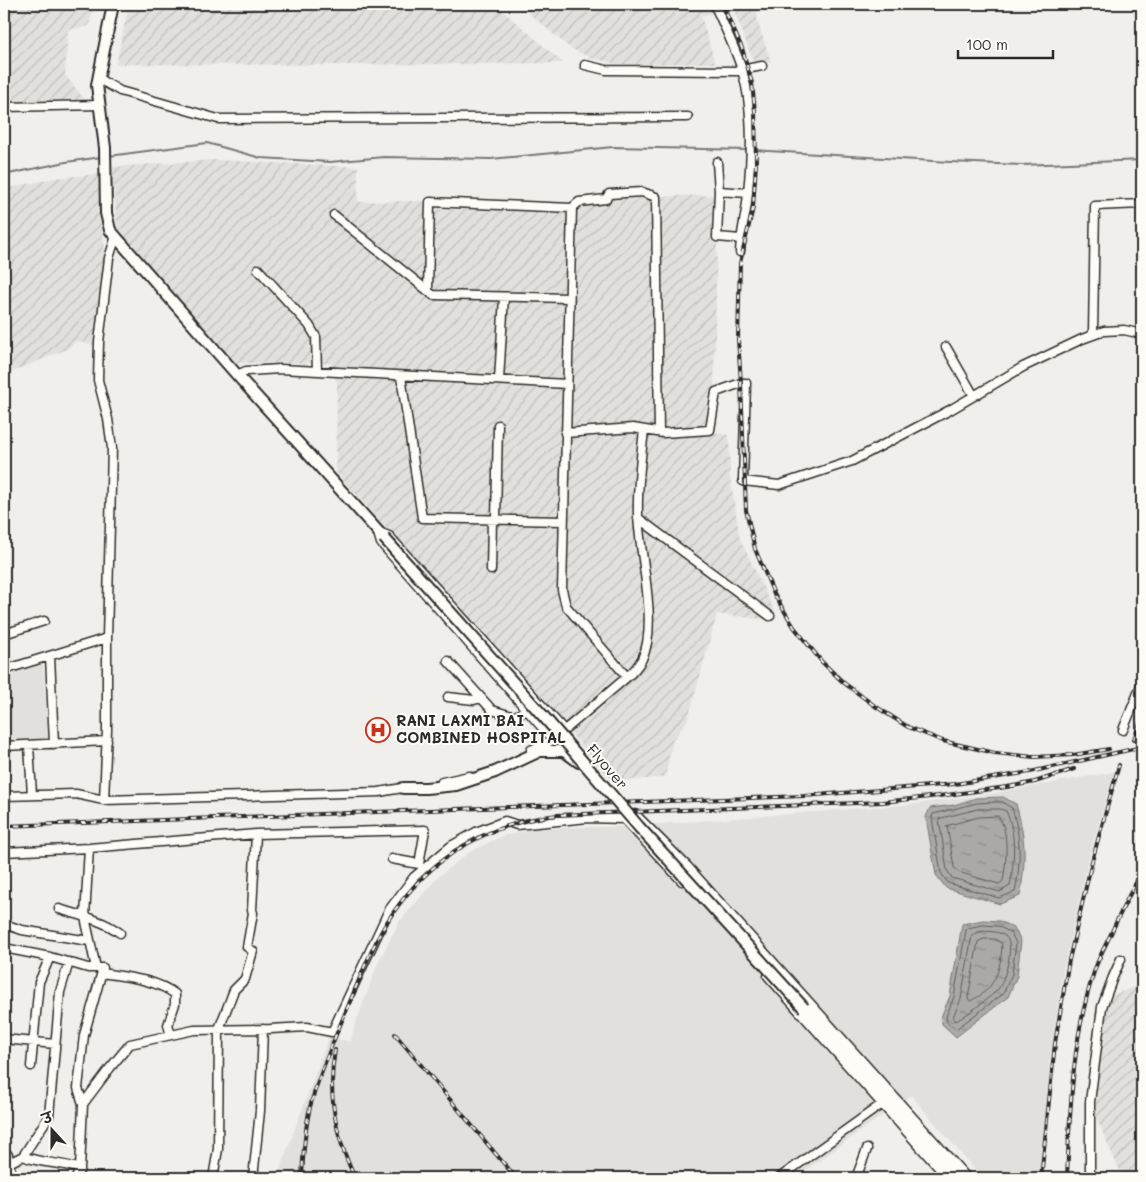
<svg xmlns="http://www.w3.org/2000/svg" width="1146" height="1182" font-family="Mali,'Playpen Sans Deva',sans-serif">
  <style>
    .built { fill: #e1e0dc }
    .industrial { fill: url(#industrial-furrows) }
    .water { fill: url(#water-ripples); stroke: #777775 }
    .lines { fill: none; stroke-linecap: round; stroke-linejoin: round }
    .shore { stroke: #5e5d5d; stroke-width: 1 }
    .stream { stroke: #777775; stroke-width: 2 }
    .minor-casing { stroke: #2b2b2b; stroke-width: 11 }
    .major-casing { stroke: #2b2b2b; stroke-width: 14 }
    .minor { stroke: #fdfcf7; stroke-width: 8 }
    .major { stroke: #fdfcf7; stroke-width: 10 }
    .rail-casing { stroke: #2b2b2b; stroke-width: 4 }
    .rail { stroke: #fdfcf7; stroke-width: 2; stroke-dasharray: 5.5; stroke-linecap: butt }
    .major-bridge-casing { stroke: #2b2b2b; stroke-width: 14; stroke-linecap: butt }
    .major-bridge { stroke: #fdfcf7; stroke-width: 10 }
    .labels { text-anchor: middle; stroke-width: 4; stroke-linejoin: round; paint-order: stroke }
    .poi-label { font-size: 15px; font-weight: bold; fill: #2b2b2b; stroke: #fdfcf7; text-anchor: start }
    .street-label { font-size: 15px; fill: #2b2b2b; stroke: #fdfcf7 }
  </style>
  <defs>
    <pattern id="industrial-furrows" width="10" height="10" patternUnits="userSpaceOnUse" patternTransform="scale(1.25)"><rect width="10" height="10" fill="#e1e0dc"/><path d="M-1 1l2-2M0 10L10 0M9 11l2-2" fill="none" stroke="#c1c0bd"/></pattern>
    <pattern id="water-ripples" width="26" height="14" patternUnits="userSpaceOnUse" patternTransform="scale(1.25)"><rect width="26" height="14" fill="#aaa9a7"/><path d="M2 4q2-2 4 0t4 0M15 11q2-2 4 0t4 0" fill="none" stroke="#8b8a88"/></pattern>
  </defs>
  <rect width="100%" height="100%" fill="#f0efeb"/>
  <filter id="ink" filterUnits="userSpaceOnUse"><feTurbulence type="fractalNoise" baseFrequency=".02" numOctaves="2"/><feDisplacementMap in="SourceGraphic" scale="10" xChannelSelector="R" yChannelSelector="G"/><feConvolveMatrix kernelMatrix="1 2 1 2 8 2 1 2 1" color-interpolation-filters="sRGB"/></filter>
  <g filter="url(#ink)">
    <path class="built" d="M43,662L48,740L4,742V675Z
      M1114,772L1089,857L1063,972L1050,1058L1041,1178H982L911,1095L795,1178H278L280,1169L329,1037L351,1042L354,1028L378,963L399,922L438,877L468,853L502,836L535,829L579,827H621L916,804L989,794Z"/>
    <path class="industrial" d="M4,4H94L89,26L68,30L65,75L85,100L4,102Z
      M129,4H495L563,63L335,65L116,64Z
      M518,4H758L757,20L771,62L754,63L733,8L701,16L715,63L618,64L591,58L570,48Z
      M213,160L358,167V202L420,201L438,209L567,213L581,198L718,195L713,432L729,435L730,476L740,539L777,616L771,620L717,614L688,719L673,740L665,777L614,782L336,472L337,383L330,363H234L133,248L117,227L112,167Z
      M99,174L100,215L105,249L94,345L77,341L65,350L4,375V189L55,178Z
      M1142,984V1178H1123L1095,1115L1105,998Z"/>
    <path class="water" d="M1003,797L1016,804C1026,839 1026,860 1020,896L1000,904L946,888L936,875L932,853L926,817L930,808L954,805L976,798Z
      M983,920L1000,921L1015,929L1021,941L1017,976L1008,997L956,1037L942,1024L941,1017L950,996L962,924Z"/>
    <g class="lines">
      <path class="shore" d="M1002,802L1012,808C1021,836 1021,863 1015,892L999,898L948,883L941,873L932,818L933,814L977,803Z
        M978,809H1000L1006,811C1017,834 1014,862 1010,886L1000,892L952,878L947,870L939,819Z
        M979,817L998,816C1010,830 1006,864 1003,881L999,884L958,872L954,867L947,826Z
        M983,925L998,926L1011,933L1016,943L1012,974L1003,994L956,1029L947,1022L946,1017L954,997L966,930L968,928Z
        M984,931C992,932 1000,931 1006,937C1015,945 1005,979 999,988C995,994 963,1018 956,1021L953,1017L961,999L972,935Z
        M984,939H995L1002,944C1001,970 995,990 970,1001L968,998L978,942Z"/>
      <path class="stream" d="M753,150L950,162L1022,165L1142,160
        M109,156L207,143L261,158L330,162L384,157L491,159L613,147L748,150
        M4,175L66,162L102,157"/>
      <defs>
        <path id="minor" d="M714,4C723,23 736,50 742,70C753,107 752,154 748,192C747,212 741,231 740,252
          M585,65L606,70L735,71L762,66
          M99,79L120,91L218,119L688,117
          M4,107L100,105
          M717,162L719,191L717,237L741,239
          M719,191L748,193
          M572,208L562,590L566,606L627,677
          M334,215L433,295L569,298
          M258,269L309,325L316,337L317,371
          M428,290L430,202L572,208L579,202L606,199L609,194L642,192L656,197L659,432
          M1093,335L1095,206L1142,204
          M946,347L974,396
          M237,375L246,371L280,369L567,384
          M401,376L422,518L563,521
          M499,380L504,297
          M565,433L633,428L663,433L710,430L716,392L741,383H746L743,481L779,485L852,461L950,410L1023,367L1082,339L1104,331L1124,330L1142,334
          M638,518L770,616
          M496,520L498,425
          M379,532L389,536L564,730
          M378,533L381,543L553,740
          M491,570L492,520
          M4,634L44,621
          M50,656L54,744
          M448,661L492,710L515,717L526,709
          M4,670L107,638
          M448,697L474,700L481,698
          M1123,730L1142,683
          M29,745L32,795
          M4,746L107,741
          M531,750L553,740L627,677C633,672 638,666 642,659C659,625 639,553 638,514C637,486 641,458 644,430
          M442,782L469,776
          M4,796L76,794L104,800L379,792L408,787
          M104,800L107,730V638L112,448L108,419L98,380L99,342L109,258L116,236
          M89,848L85,917L96,968
          M4,852L89,848L256,834
          M682,881L624,819L626,816L635,814L687,866L967,1178
          M59,909C79,915 103,920 120,933
          M4,924L22,930L89,941
          M4,948L50,957L88,968H103L84,1035L78,1088L83,1104L110,1068L130,1044L194,1030L270,1029L307,1027L332,1032L389,910L414,877L451,846L476,832L505,821L517,825L588,818L624,819
          M102,973C126,977 155,979 175,994V1004L168,1025L171,1035
          M768,976L948,1178
          M4,1039L55,1044
          M31,1066L39,982L50,957
          M4,1154L8,1155L12,1178
          M23,1156C41,1164 62,1162 80,1169
          M11,1162L23,1156L49,1116L60,992L69,962
          M76,1178L80,1169L83,1104
          M213,1178L218,1149L219,1029L234,990L245,979L253,951L247,947L253,913L252,910L256,834L425,830L419,864L392,859
          M253,1178L260,1111L263,1029
          M779,1178L882,1104
          M856,1178L867,1149
          M1092,1178L1090,1172V1102L1102,1007L1113,977L1121,959"/>
        <path id="major" d="M113,4L97,85L105,148L106,213L110,230L237,375L384,538
          M403,788H426L456,785L495,772L540,751H564L579,762
          M804,1008L957,1178"/>
      </defs>
      <use href="#minor" class="minor-casing"/>
      <use href="#major" class="major-casing"/>
      <use href="#minor" class="minor"/>
      <use href="#major" class="major"/>
      <defs>
        <path id="rail" d="M722,4L742,48L752,83L755,111L756,164L753,208L740,263L738,339L741,383L746,510L755,549L774,594L794,627L822,662L844,683L875,706L908,727L943,741L995,753L1034,757L1073,755L1109,749
          M1134,739L1142,719
          M4,826L804,796L955,784L1030,772L1142,747
          M395,1034L516,1178
          M335,1050C327,1094 336,1138 355,1178
          M302,1178C303,1155 305,1130 310,1107C319,1074 333,1042 346,1011C359,981 370,949 387,922C427,859 484,824 557,815L882,802L939,796L1007,787L1035,782L1074,769
          M1041,1178L1055,1043L1069,960L1092,861L1119,765
          M1067,1178C1070,1109 1072,1039 1094,972C1099,956 1108,941 1114,927C1123,908 1131,889 1142,873"/>
      </defs>
      <use href="#rail" class="rail-casing"/>
      <use href="#rail" class="rail"/>
      <defs>
        <path id="major-bridge" d="M384,538L545,718L639,827L804,1008"/>
      </defs>
      <use href="#major-bridge" class="major-bridge-casing"/>
      <use href="#major-bridge" class="major-bridge"/>
    </g>
  </g>
  <defs>
    <symbol id="hospital-ring" viewBox="-11 -11 22 22"><circle r="9.5" fill="#fdfcf7" stroke="#c8321e" stroke-width="1.5"/><path d="M-5-5h3v3.5h4V-5h3V5h-3V1.5h-4V5h-3Z" fill="#c8321e"/></symbol>
  </defs>
  <g fill-rule="evenodd">
    <use href="#hospital-ring" x="364" y="716" width="28" height="28"/>
  </g>
  <g class="labels">
    <g class="poi-label">
      <text x="396" y="726">RANI LAXMI BAI<tspan x="396" dy="17">COMBINED HOSPITAL</tspan></text>
    </g>
    <g class="street-label">
      <text transform="translate(607 767) rotate(49)" y="5">Flyover</text>
    </g>
  </g>
  <rect width="1146" height="1182" fill="none" stroke="#fdfcf7" stroke-width="20"/>
  <rect x="10" y="10" width="1126" height="1162" fill="none" stroke="#2b2b2b" stroke-width="2" filter="url(#ink)"/>
  <g transform="translate(52 1130) rotate(339)" stroke="#fdfcf7" stroke-width="4" paint-order="stroke">
  <path d="M0-4L9 19L0 12L-9 19Z" fill="#2b2b2b"/>
  <text y="-8" font-size="14" font-weight="bold" text-anchor="middle" fill="#2b2b2b">उ</text>
  </g>
  <path d="M958 50v8h95v-8" fill="none" stroke="#2b2b2b" stroke-width="2.5"/>
  <text x="966" y="50" font-size="15" fill="#2b2b2b" stroke="#fdfcf7" stroke-width="4" paint-order="stroke">100 m</text>
</svg>
